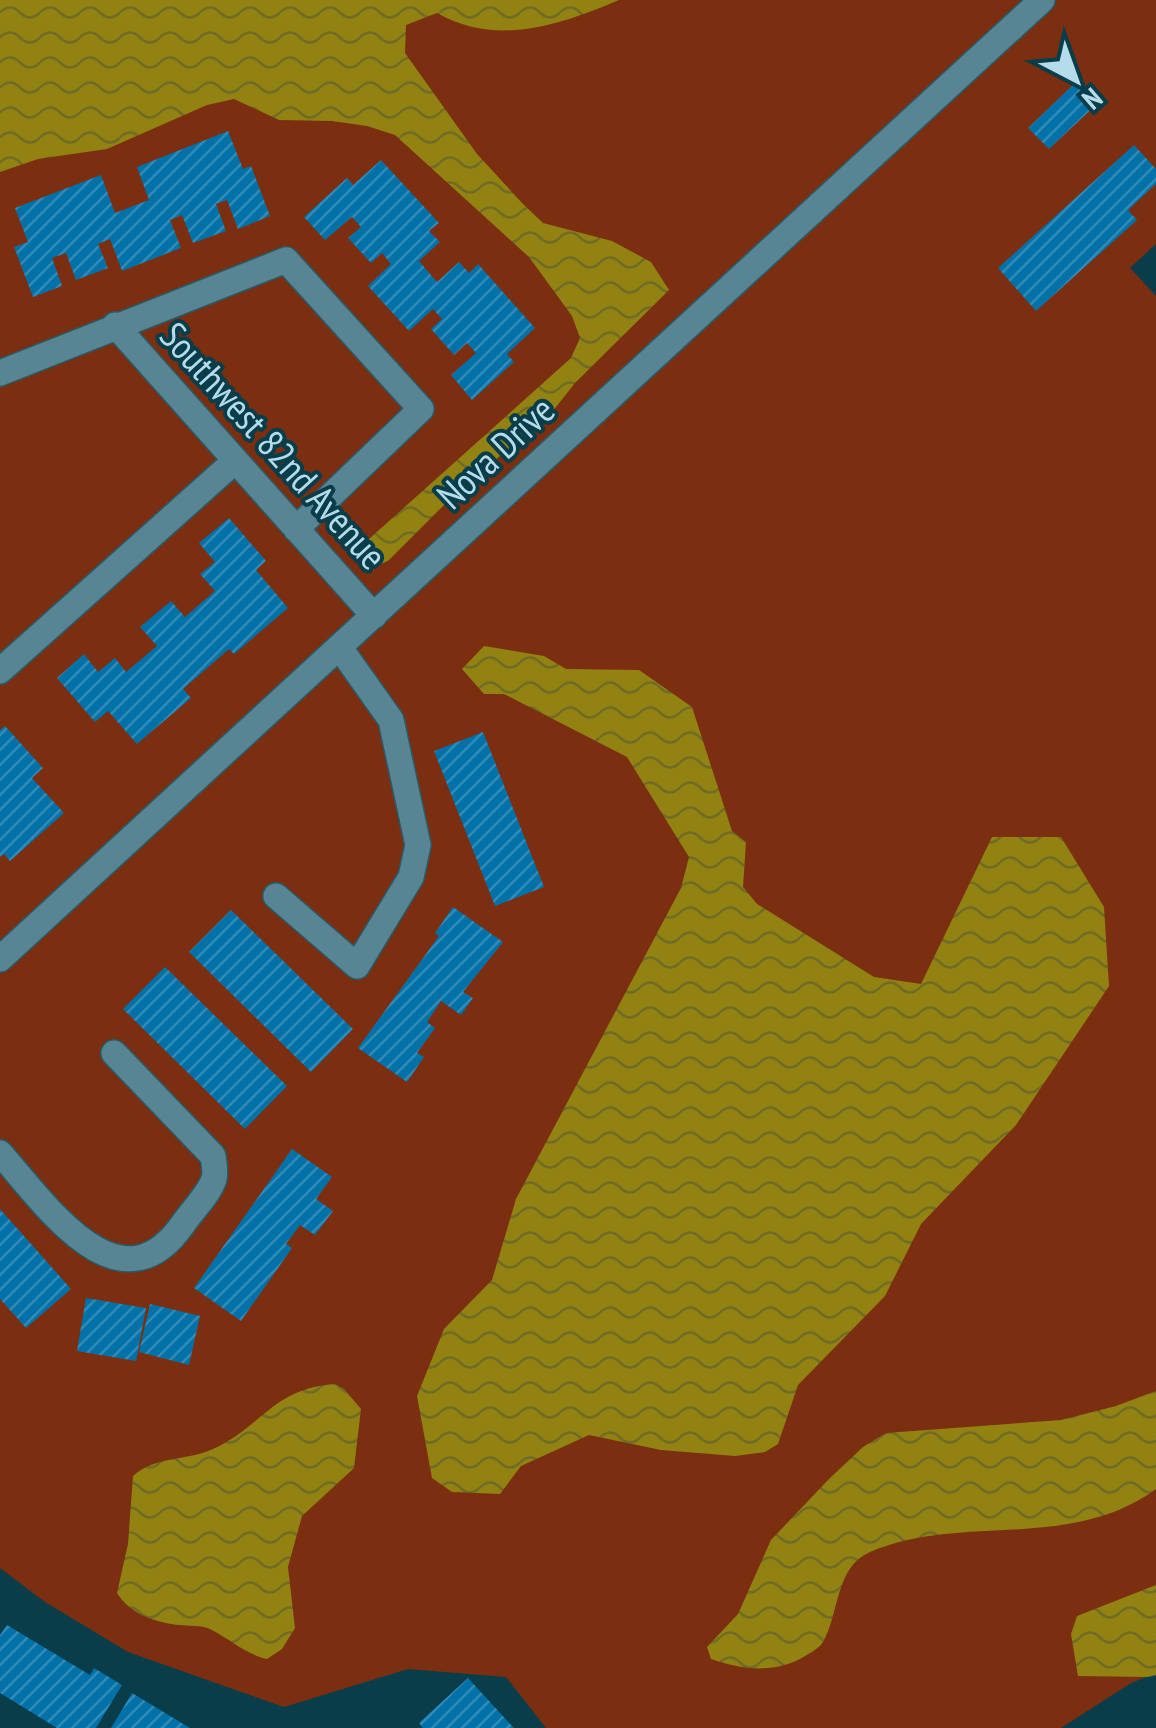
<svg xmlns="http://www.w3.org/2000/svg" width="1156" height="1728" font-family="'PT Sans Narrow',sans-serif">
  <style>
    .green { fill: #7b2f10 }
    .water { fill: url(#water-waves) }
    .building { fill: url(#building-hatch) }
    .lines { fill: none; stroke-linecap: round; stroke-linejoin: round }
    .minor-casing { stroke: #295a67; stroke-width: 28 }
    .minor { stroke: #588594; stroke-width: 25 }
    .labels { text-anchor: middle; stroke-width: 8; stroke-linejoin: round; paint-order: stroke }
    .street-label { font-size: 38px; fill: #b4dcea; stroke: #0a3d4a }
  </style>
  <defs>
    <pattern id="water-waves" width="16" height="10" patternUnits="userSpaceOnUse" patternTransform="scale(2.5)"><rect width="16" height="10" fill="#918212"/><path d="M0 5q4-4 8 0t8 0" fill="none" stroke="#716c24"/></pattern>
    <pattern id="building-hatch" width="6" height="6" patternUnits="userSpaceOnUse" patternTransform="scale(2.5)"><rect width="6" height="6" fill="#0271a8"/><path d="M-1 1l2-2M0 6l6-6M5 7l2-2" fill="none" stroke="#308bb8"/></pattern>
  </defs>
  <rect width="100%" height="100%" fill="#0a3d4a"/>
  <path class="green" d="M0,0H1156V244L1130,268L1156,296V1673L1131,1683L1061,1728H546L506,1677L408,1669L284,1707L128,1652L45,1602L0,1568Z"/>
  <path class="water" d="M0,0H619C560,25 497,47 437,13L406,25L405,53L477,154L523,204L543,223L612,241L651,262L669,290L575,383L556,407L446,503L389,560L378,566L371,563L366,548L369,539L571,358L580,338L572,316L529,257L395,135L367,126L332,121L279,120L234,99L207,105L107,149L38,159L0,172Z
    M484,646L544,656L566,669L639,670L692,707L732,831L746,842L743,887L757,904L874,977L921,984L992,837H1061L1104,907L1109,986L1016,1125L921,1224L885,1296L798,1385L778,1444L765,1452L735,1456L661,1450L589,1435L521,1466L500,1494L452,1492L432,1478L417,1396L444,1329L492,1280L516,1199L681,888L689,857L627,757L504,694H484L462,669Z
    M335,1384L344,1389L361,1409L354,1468L302,1516L288,1567L295,1628L282,1649L267,1659C245,1654 230,1639 210,1629C201,1625 189,1626 179,1625C154,1622 130,1614 117,1593L128,1544L133,1476C155,1456 187,1461 213,1449C262,1427 273,1388 335,1384Z
    M1156,1391V1489C1070,1552 960,1513 870,1552C835,1567 840,1612 823,1642C819,1648 812,1652 805,1656C776,1674 743,1670 711,1659L707,1647L738,1614L771,1540L829,1479L863,1447L886,1433L1061,1420L1116,1406Z
    M1156,1585V1675L1148,1677L1078,1676L1071,1634L1077,1616Z"/>
  <path class="building" d="M1078,80L1099,102L1049,149L1028,128Z
    M228,131L243,169L251,166L270,216L238,229L227,200L216,204L226,231L193,243L182,215L170,220L181,248L122,271L110,239L98,244L108,268L76,280L66,253L52,258L62,286L33,297L14,247L28,242L15,208L101,175L115,213L149,200L137,167Z
    M1134,145L1156,169V184L1128,210L1137,220L1036,311L998,268Z
    M381,160L439,223L429,231L440,242L419,261L437,282L459,262L469,273L478,264L535,328L507,354L514,362L472,400L451,375L476,353L467,343L454,355L431,329L442,319L433,309L409,331L368,286L391,264L382,253L371,263L348,238L361,227L352,217L325,240L304,217L347,178L353,185Z
    M229,518L266,561L256,570L288,608L234,654L229,649L183,689L191,698L137,744L108,711L95,722L57,678L84,654L98,672L115,658L126,672L157,646L140,627L171,601L185,617L215,591L200,574L215,562L199,543Z
    M5,726L43,768L32,778L64,813L10,861L4,854L0,857V730Z
    M483,732L544,887L495,906L434,751Z
    M453,907L503,942L463,992L473,998L461,1015L441,1001L427,1022L435,1028L417,1053L424,1057L407,1082L358,1048L439,936L435,933Z
    M231,910L353,1029L311,1072L189,952Z
    M165,967L287,1086L245,1129L123,1009Z
    M292,1149L332,1177L316,1199L333,1211L315,1235L300,1225L286,1244L292,1248L241,1321L194,1288Z
    M0,1209L71,1289L26,1328L0,1299Z
    M86,1298L146,1308L136,1361L77,1351Z
    M150,1304L200,1316L189,1365L139,1352Z
    M7,1625L90,1675L94,1668L122,1685L96,1728H57L0,1693V1635Z
    M468,1678L514,1728H423L419,1723Z
    M132,1693L190,1728H111Z"/>
  <g class="lines">
    <defs>
      <path id="minor" d="M115,325L374,616
        M0,373L286,260L421,409L296,529
        M0,671L235,461
        M276,896L357,966L411,877L418,845L391,720L340,648
        M0,959L1042,0
        M0,1153C44,1202 119,1316 183,1224C192,1211 209,1194 214,1179C216,1173 214,1163 213,1156L114,1053"/>
    </defs>
    <use href="#minor" class="minor-casing"/>
    <use href="#minor" class="minor"/>
  </g>
  <g class="labels">
    <g class="street-label">
      <text transform="translate(273 446) rotate(48)" y="13">Southwest 82nd Avenue</text>
      <text transform="translate(496 453) rotate(-43)" y="13">Nova Drive</text>
    </g>
  </g>
  <g transform="translate(1076 80) rotate(139)" stroke="#0a3d4a" stroke-width="8" paint-order="stroke">
  <path d="M0-8L18 38L0 25L-18 38Z" fill="#b4dcea"/>
  <text y="-15" font-size="28" font-weight="bold" text-anchor="middle" fill="#b4dcea">N</text>
  </g>
</svg>
